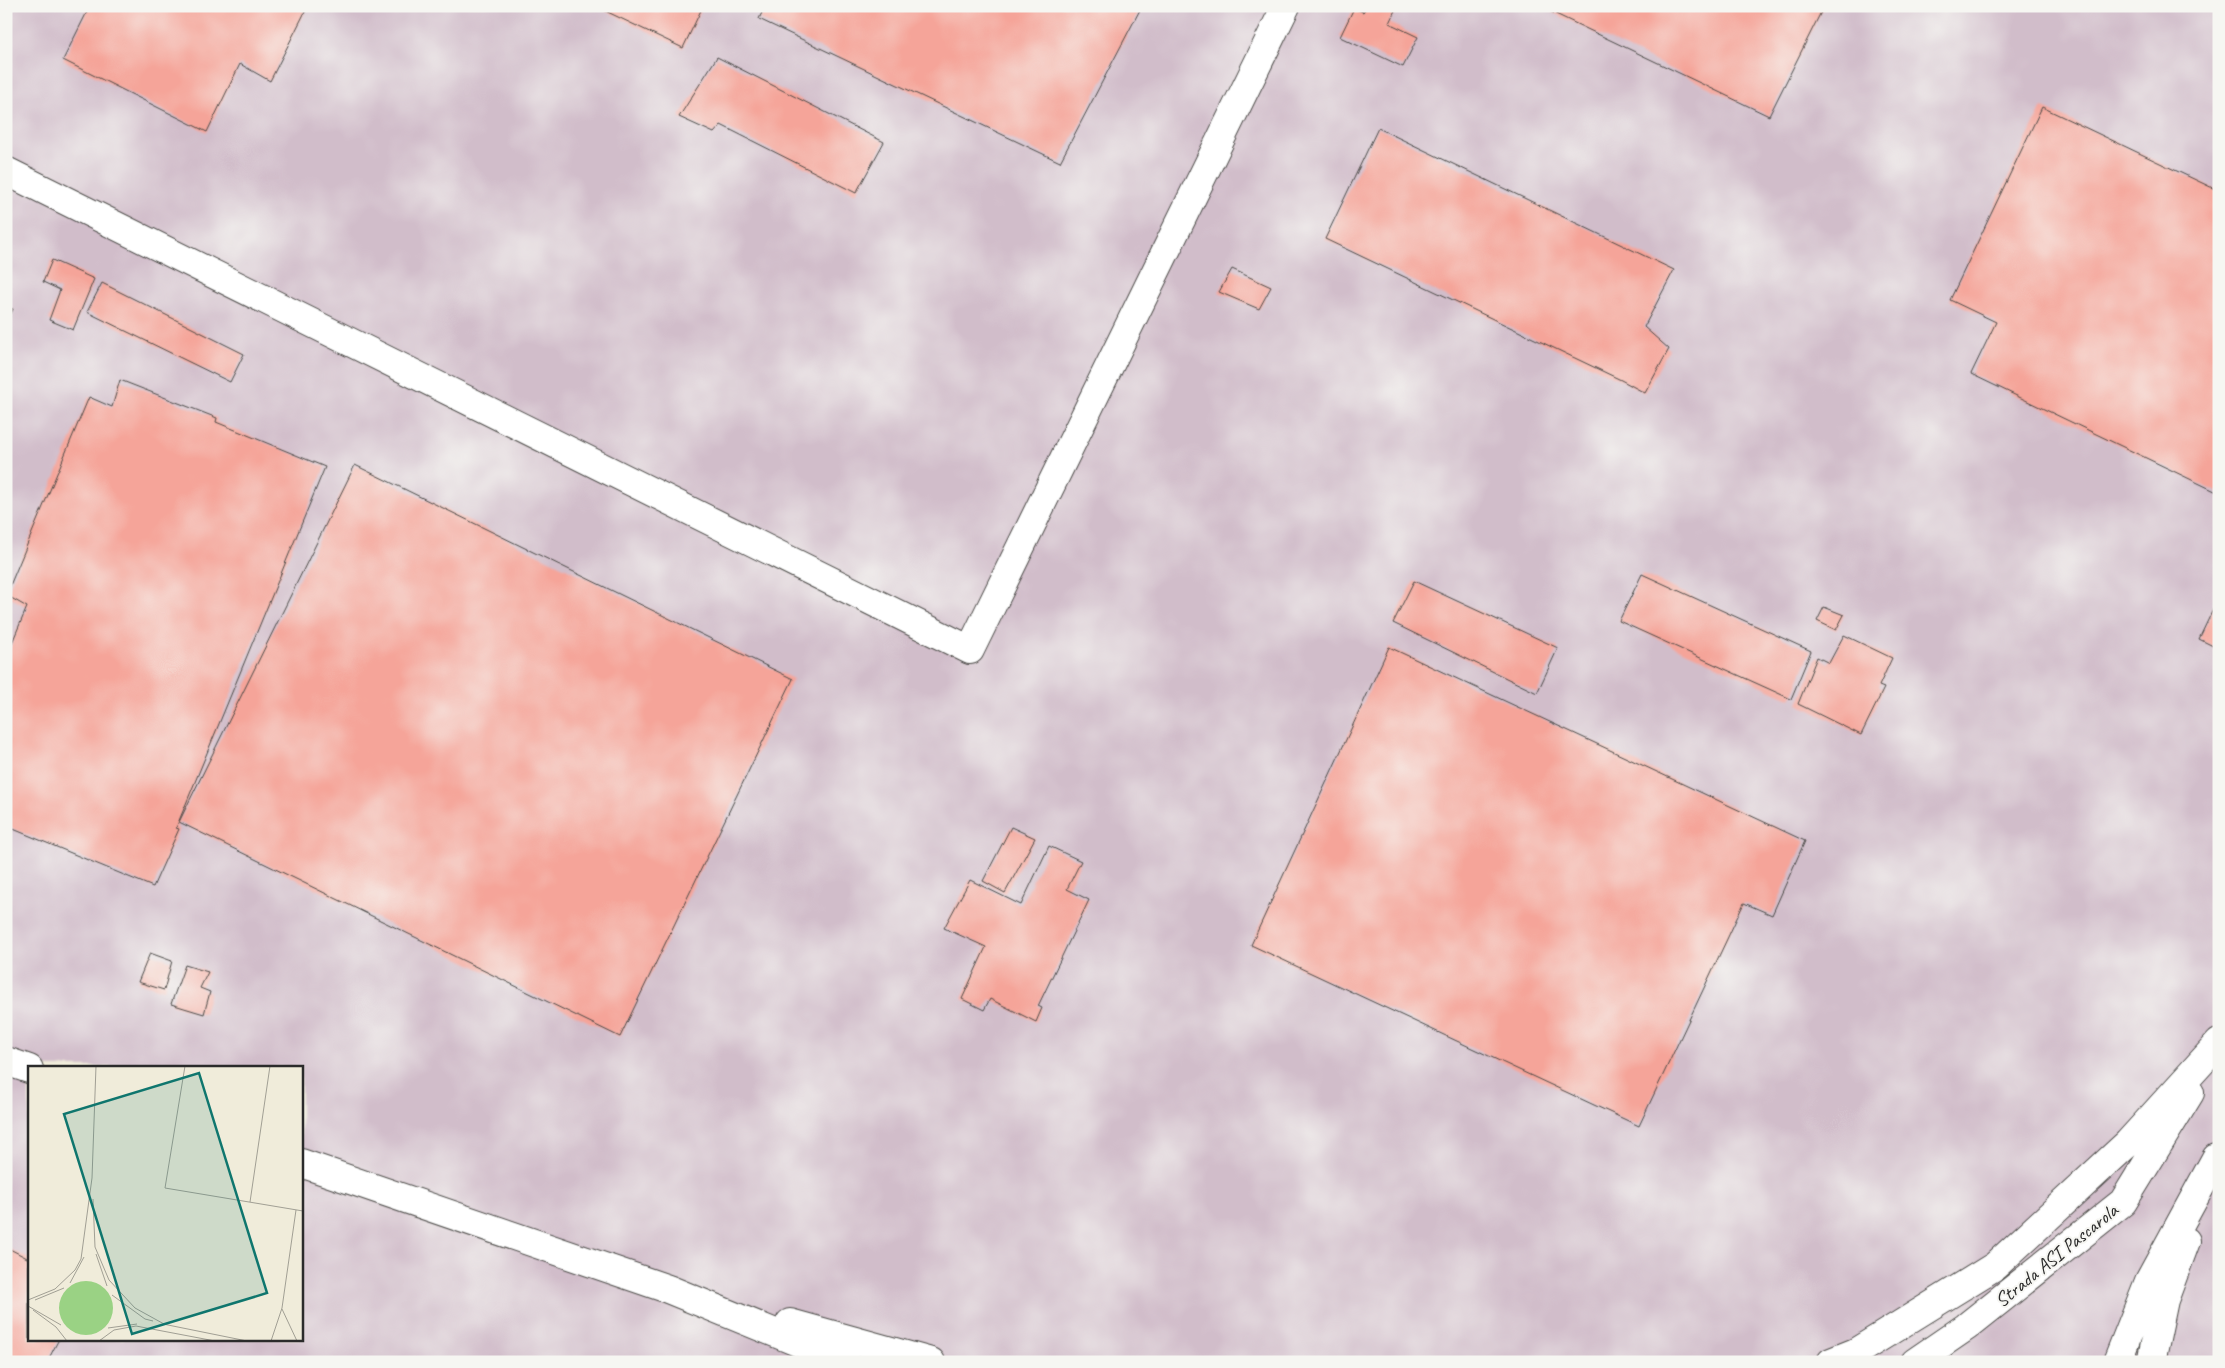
<svg xmlns="http://www.w3.org/2000/svg" width="2225" height="1368" font-family="Caveat,sans-serif">
  <style>
    .industrial { fill: #d1bdca; fill-rule: evenodd }
    .building { fill: #f5a499 }
    .lines { fill: none; stroke-linecap: round; stroke-linejoin: round }
    .street-casing { stroke: #494845; stroke-width: 30 }
    .street { stroke: #fff; stroke-width: 28 }
    .labels { text-anchor: middle; stroke-width: 4; stroke-linejoin: round; paint-order: stroke }
    .street-label { font-size: 20px; fill: #2b2b2b; stroke: #f6f6f2 }
    .inset-road { fill: none; stroke: #a19f94; stroke-width: 1 }
    .view { fill: #0f766e; fill-opacity: 0.15; stroke: #0f766e; stroke-width: 2.5 }
    .inset-edge { fill: none; stroke: #2b2b2b; stroke-width: 2.5 }
  </style>
  <rect width="100%" height="100%" fill="#f6f6f2"/>
  <filter id="ink" filterUnits="userSpaceOnUse"><feTurbulence type="fractalNoise" baseFrequency=".02" numOctaves="2"/><feDisplacementMap in="SourceGraphic" scale="10" xChannelSelector="R" yChannelSelector="G"/><feConvolveMatrix kernelMatrix="1 2 1 2 8 2 1 2 1" color-interpolation-filters="sRGB"/></filter>
  <filter id="wash" filterUnits="userSpaceOnUse"><feTurbulence type="fractalNoise" baseFrequency=".0096" numOctaves="4" result="noise"/><feDisplacementMap in="SourceGraphic" scale="20" xChannelSelector="R" yChannelSelector="G"/><feGaussianBlur stdDeviation="1.12" result="paint"/><feColorMatrix in="noise" values="0 0 0 0 0 0 0 0 0 0 0 0 0 0 0 0 0 1.4 0 .05"/><feComposite in="paint" operator="in"/></filter>
  <g filter="url(#wash)">
    <rect width="100%" height="100%" fill="#f0ecda"/>
    <path class="industrial" d="M6,6H2219V1362H6ZM29,1067H301V1339H29Z"/>
    <g id="blocks">
      <path class="building" d="M90,6H308L270,81L240,64L207,132L63,60Z
        M595,6H703L683,48Z
        M765,6H1142L1060,162L759,19Z
        M1367,6H1397L1389,23L1418,37L1403,67L1340,37L1354,8L1363,12Z
        M1539,6H1824L1769,116Z
        M717,57L884,142L856,193L721,125L714,133L679,117Z
        M2042,107L2219,191V493L1971,374L1996,322L1950,300Z
        M1378,128L1674,270L1644,327L1669,349L1645,393L1621,380L1325,239Z
        M52,260L94,279L73,330L49,320L60,290L43,282Z
        M1232,269L1271,287L1259,309L1219,292Z
        M102,283L244,354L230,382L87,312Z
        M6,306L13,309L6,325Z
        M120,380L217,418L216,422L325,467L176,828L179,829L153,887L6,826V657L27,607L6,595L89,397L112,407Z
        M355,465L793,679L620,1037L179,822Z
        M1642,574L1811,651L1791,699L1619,621Z
        M1414,581L1558,648L1537,693L1393,623Z
        M2219,597V649L2199,639Z
        M1824,607L1844,615L1836,630L1817,621Z
        M1844,635L1892,658L1879,686L1884,688L1861,735L1798,704L1817,657L1829,663Z
        M1389,647L1805,841L1772,915L1744,903L1639,1126L1251,945Z
        M1011,827L1035,838L1005,893L983,881Z
        M1049,846L1081,861L1067,889L1089,900L1038,1006L1042,1008L1036,1022L990,999L984,1010L962,999L986,947L944,928L970,880L1021,905Z
        M150,953L172,961L164,990L138,982Z
        M185,965L208,972L200,988L210,992L204,1014L171,1004Z
        M6,1247L29,1259V1339H59L47,1362H6Z"/>
    </g>
  </g>
  <g filter="url(#ink)">
    <use href="#blocks" fill-opacity="0" stroke="#494845" stroke-width="1"/>
    <g class="lines">
      <defs>
        <path id="street" d="M6,171L970,650L1286,6
          M6,1061L29,1069
          M301,1163L668,1289L846,1362
          M790,1323L931,1362
          M1831,1362L1856,1352L1995,1266L2128,1143L2219,1043
          M1915,1362L1966,1327L2123,1202L2190,1093
          M2117,1362L2149,1281L2216,1158
          M2151,1362L2164,1300L2186,1241"/>
      </defs>
      <use href="#street" class="street-casing"/>
      <use href="#street" class="street"/>
    </g>
  </g>
  <g class="labels">
    <g class="street-label">
      <text transform="translate(2056 1255) rotate(-39)" y="7">Strada ASI Pascarola</text>
    </g>
  </g>
  <g transform="translate(28 1066)">
    <rect width="275" height="275" fill="#f0ecda"/>
    <path d="M31 242a27 27 0 1 1 54 0a27 27 0 1 1-54 0Z" fill="#9ad284"/>
    <path class="inset-road" d="M157,0L137,122L275,145M65,133L67,181L81,214L107,242L136,258M222,136L242,0M68,188L79,220M42,217L56,191M84,229L117,253L125,255M0,234L27,223L47,204L53,193L64,112L68,0M7,234L36,222M0,240L33,259M254,243L269,275M5,244L28,261L39,275M135,258L219,275M80,262L109,258M71,275L86,264L108,260L187,275M243,275L254,242L268,144"/>
    <path class="view" d="M171,7L239,227L104,268L36,48Z"/>
    <rect width="275" height="275" class="inset-edge"/>
  </g>
  <rect width="2225" height="1368" fill="none" stroke="#f6f6f2" stroke-width="25"/>
</svg>
